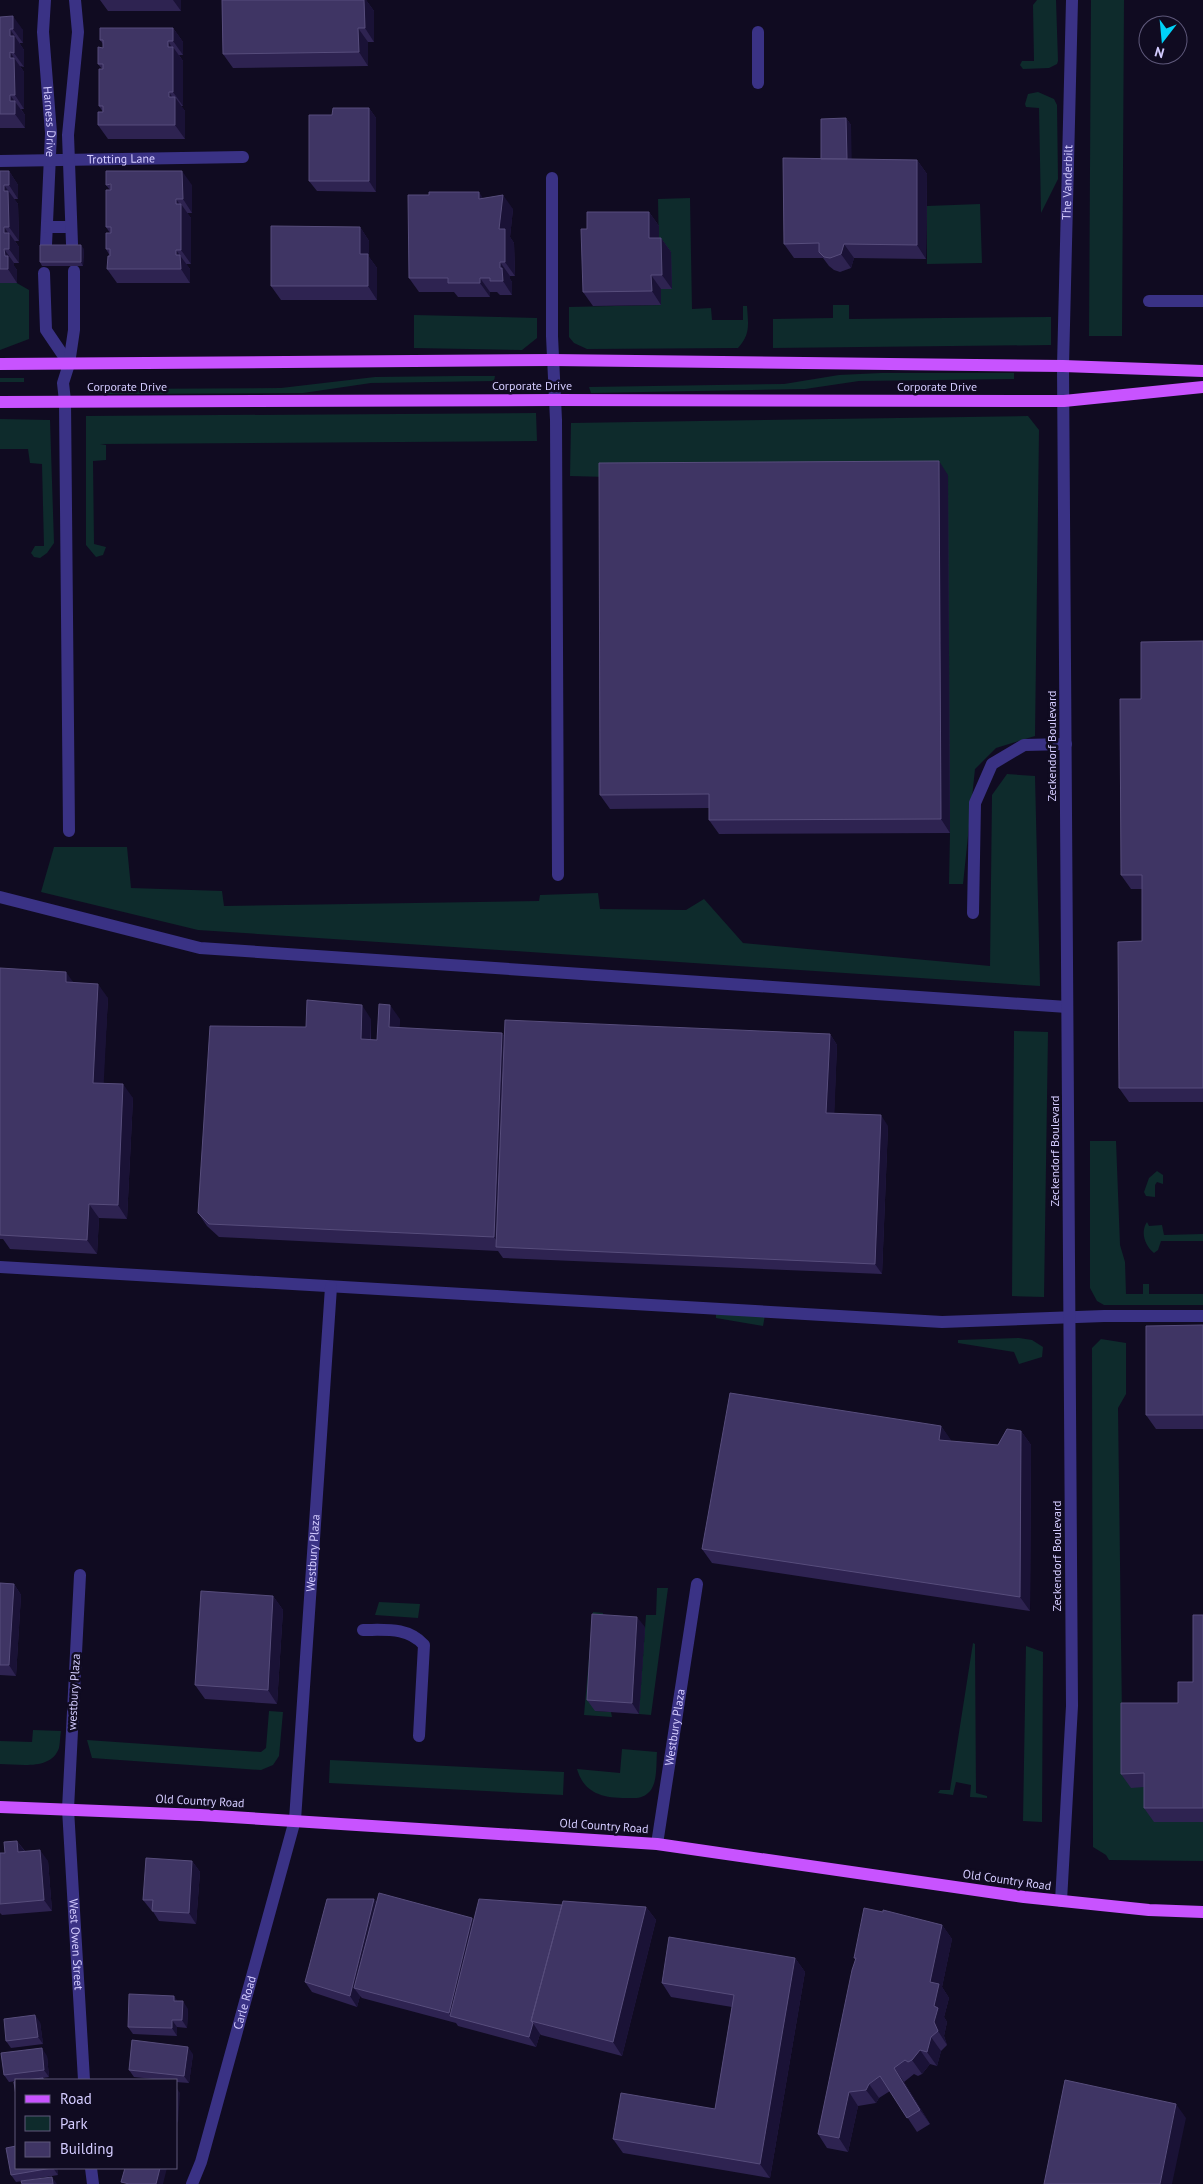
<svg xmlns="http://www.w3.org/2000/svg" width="1203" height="2184" font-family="'PT Sans',sans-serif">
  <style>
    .green { fill: #0e2b2c }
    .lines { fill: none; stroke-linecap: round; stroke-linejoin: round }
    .minor { stroke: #3a3285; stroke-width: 12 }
    .major { stroke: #c853ff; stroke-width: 12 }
    .wall { fill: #2e2351 }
    .shaded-wall { fill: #1a1236 }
    .building { fill: #3f3564; stroke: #574d7c }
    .labels { text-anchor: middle; stroke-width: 5; stroke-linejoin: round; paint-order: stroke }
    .street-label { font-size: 12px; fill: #d4ccff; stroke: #100b21 }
  </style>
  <rect width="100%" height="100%" fill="#100b21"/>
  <path class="green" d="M1037,0H1056L1058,61L1057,64L1049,68L1023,69L1020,65L1022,61H1034L1033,5Z
    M1091,0H1124L1122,336H1089Z
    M1038,92L1054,99L1057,105L1058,179L1041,213L1039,108L1026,107L1025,104L1028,94Z
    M690,198L692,309L711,308L712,320H743V306H747C748,324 751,334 738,348L587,349L574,343L569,337V307L661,305V289H672L659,252L658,199Z
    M980,204L982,263L927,264V206Z
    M15,282L29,290V339L0,350V283Z
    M833,305H849V319L1051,317V345L773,348V319L833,318Z
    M414,315L537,318V338L522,350L414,348Z
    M882,373H1014V379L859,381L805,389L591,393L589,387L784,384L839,375Z
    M460,376H495L494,381L371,383L303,393L108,394L107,389L281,388L375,377Z
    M0,378H24V382H0Z
    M536,413L537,441L100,444L106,445V460L93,461L94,544L106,547L103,555L96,557L86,545V416Z
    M1028,416L1039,430L1035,736L996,748L975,769L963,884H949L950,833L608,477L570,476L571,423Z
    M0,419L50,420L54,543L47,553L40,558L34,557L31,553L35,546H44L42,464L30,463L28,449H0Z
    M1007,774L1035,776L1040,986L198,930L41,892L54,847H127L131,888L222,891L224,906L539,901L540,895L598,893L600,909L686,910L704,899L743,943L990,966L992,795Z
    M1014,1031L1048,1032L1044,1297L1012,1296Z
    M1090,1141H1116L1120,1245L1125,1262L1126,1294H1143V1284H1149V1294H1203V1305H1104L1097,1301L1090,1288Z
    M1157,1171L1163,1175V1184L1157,1182L1155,1185V1197L1146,1196L1144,1192L1149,1178Z
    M1147,1222L1149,1226L1162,1225L1164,1235L1203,1234V1241H1161L1158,1250L1154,1253C1145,1246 1140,1232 1147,1222Z
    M716,1311L765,1315L763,1326L716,1318Z
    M1019,1338L1032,1340L1043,1347L1042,1357L1019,1364L1014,1352L958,1343V1340Z
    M1101,1339L1126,1343V1394L1118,1408L1122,1717L1131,1787H1154L1203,1822V1861L1109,1860L1106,1855L1093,1847L1092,1348Z
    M657,1588H668L651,1715L627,1713L640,1699L646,1615H656Z
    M379,1602L420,1604L418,1618L375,1615Z
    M593,1612L603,1613L595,1711L611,1712L612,1717L584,1715Z
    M973,1643L975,1644L976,1793L987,1796V1798L970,1797L971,1785L956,1782L953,1795L938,1793L940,1790H950Z
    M1026,1646L1043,1652L1042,1822L1023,1821Z
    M269,1711L283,1712L279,1756L273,1765L261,1770L92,1758L87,1740L261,1752L266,1748Z
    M33,1730L61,1731C60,1736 60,1743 59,1748C51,1771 19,1764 0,1764V1741L32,1742Z
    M622,1749L657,1752C656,1764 658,1785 648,1793C642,1799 634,1798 626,1798C602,1798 584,1793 577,1769L620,1773Z
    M330,1760L564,1772L563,1795L329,1783Z"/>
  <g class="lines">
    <g class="minor">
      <path id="s1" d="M45,0L43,32L51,133L46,245"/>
      <path d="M758,32V83"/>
      <path id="s2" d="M0,161L243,157"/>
      <path d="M552,178V336L556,420L558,875"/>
      <path d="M47,227H71"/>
      <path d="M72,244L68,135L78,32L75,0"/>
      <path d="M44,273L46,330L69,364"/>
      <path d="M1149,301H1203"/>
      <path d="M69,831L65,401L63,383L69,364L74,330V271"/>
      <path d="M0,897L200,948L1067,1007"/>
      <path d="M973,913L975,803L992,764L1024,745L1066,744"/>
      <path d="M0,1267L942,1322L1104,1316H1203"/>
      <path id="s3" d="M80,1575L68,1809L84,2080"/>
      <path d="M363,1630C386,1630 408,1627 424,1645L419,1736"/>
      <path id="s4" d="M657,1844L697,1584"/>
      <path id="s5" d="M1061,1901L1072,1706L1063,366L1072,0"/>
      <path d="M91,2168L93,2184"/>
      <path id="s6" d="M192,2184L201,2162L295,1820L331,1287"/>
    </g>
    <path class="major" d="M0,364L552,360L1063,366L1203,371
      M0,402L554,400L1064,401L1203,387
      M0,1807L200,1815L657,1844L1024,1897L1149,1910L1203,1912"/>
  </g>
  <path class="wall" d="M100,0H181V11H108Z
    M222,0H366L374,11V42H368V66L233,68L223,54Z
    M0,17L23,30V43H20V44L24,50V67L20,66L24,72V109H21L25,115V128H0Z
    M173,28L183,42V55H179L183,61V106H181L185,111V139H108L98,125L103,112L99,106L102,69L98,64L103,48V44L100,40Z
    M369,108L376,118V192L317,191L309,181L332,115Z
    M846,118L851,125V159L917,160L927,174L926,259L854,258L851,268L840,272L834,270L829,266L823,258H794L784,244L821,159Z
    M0,171H9L18,185V199H14L18,204L19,241H15L19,247V263H14V266L17,270V283H0Z
    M106,185H192V213H187L191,218V264H186L190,269V283H117L107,269L110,256L106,249L110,233L106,227L110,190Z
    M483,198L513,209L510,237L514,243L515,276H510V279L512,282V295H500L497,292H490V297H458L454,292H419L409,278Z
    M649,212L659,226V238H661L671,252L672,289H661V305L593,306L583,292L587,229Z
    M360,227L369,241V257L377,268V300H281L271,286Z
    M84,249L83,266H42L40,262Z
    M948,475L950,833L719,834L709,820V808L610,809L600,795Z
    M1203,641V1102H1129L1119,1088L1142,941V889H1131L1121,875L1141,699Z
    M0,968L74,982L108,998L103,1083L133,1098L127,1219L99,1218L97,1254L10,1249L3,1239H0Z
    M371,1019V1040H377L400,1019L399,1028L502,1033L505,1037L830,1034L837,1045L834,1113L888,1126L882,1274L503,1258L498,1251L219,1237L207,1226L198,1213L306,1027Z
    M1203,1325V1429H1156L1146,1415Z
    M941,1426L951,1441L998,1445L1021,1431L1031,1445L1030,1611L712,1563L702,1549Z
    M0,1583L14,1584L21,1595L16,1676L0,1675Z
    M273,1596L283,1610L277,1704L205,1699L195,1685Z
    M1203,1615V1822H1154L1144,1808V1787L1131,1788L1121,1774L1178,1703L1193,1682Z
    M645,1627L639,1714L595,1711L587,1700Z
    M17,1841L25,1851L48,1861L52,1911L2,1915L0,1913V1853H5Z
    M192,1861L200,1872L196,1924L159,1921L152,1910H151L143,1900Z
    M374,1899L377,1903L472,1918L474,1920L562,1905L646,1907L656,1920L622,2056L541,2035L540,2034L536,2047L458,2026L456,2023L362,1998L360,1996L357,2007L312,1992L305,1982Z
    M942,1925L952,1939L942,1987L949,1998L944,2017L947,2022L944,2036L947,2045L941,2051L937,2066L930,2064L922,2074L918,2076L914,2074L904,2082L930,2124L917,2132L890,2091L879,2098L876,2103L858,2106L848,2152L827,2148L818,2134L856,1960L854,1958Z
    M795,1958L805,1972L770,2178L623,2153L613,2139L715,2109L732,2007L671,1997L662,1983Z
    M188,2009L187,2028L177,2027V2036L133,2034L128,2027Z
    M40,2022L43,2044L11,2048L6,2041Z
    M193,2054L189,2083L176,2082V2080H162L134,2077L129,2070Z
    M47,2056L49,2077L43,2078L44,2080H16V2081L9,2082L4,2075Z
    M16,2168H57L58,2175L16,2182L11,2175Z"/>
  <path class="shaded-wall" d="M173,0H181V11Z
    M364,0H366L374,11V42L365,28Z
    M13,16L23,30V43L13,29Z
    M173,28L183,42V55L173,41Z
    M358,28L368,42V66L359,52Z
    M10,29L24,50V67L14,53L10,36Z
    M168,41L173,49V47L183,61V106L173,92Z
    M10,52L24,72V109L15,95L10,58Z
    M169,92L175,101V97L185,111V139L175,125L169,97Z
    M10,95L25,115V128L15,114L10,101Z
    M369,108L376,118V192L369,181Z
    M846,118L851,125L852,173L847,166Z
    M917,160L927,174L926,259L917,245Z
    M9,171L18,185V199L9,185Z
    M182,171L192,185V213L183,199Z
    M4,185L18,204L19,241L9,227L4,191Z
    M479,192L488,206L479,199Z
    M503,195L513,209L510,237L514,243L515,276L505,262L499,229Z
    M176,199L181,206V204L191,218V264L181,250Z
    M649,212L659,226V252L649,238Z
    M4,227L9,234V233L19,247V263L9,249L4,233Z
    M360,227L369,241V257L377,268V300L368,286L360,254Z
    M661,238L671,252L672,289L662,275Z
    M844,244L854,258L851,268L841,254Z
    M81,245L84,249L83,266L81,262Z
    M4,249L14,263V266L17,270V283L8,269L5,256Z
    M176,250L190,269V283L181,269L176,255Z
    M500,262L510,276V279L512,282V295L503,281L500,268Z
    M651,275L661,289V305L652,291Z
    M480,278L490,292V297L480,283Z
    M939,461L948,475L950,833L941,819Z
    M66,972L76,986L66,982Z
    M98,984L108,998L103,1097L93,1083Z
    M362,1005L371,1019L370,1053L361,1039Z
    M390,1005L400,1019L399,1041L389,1027Z
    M502,1033L512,1047L501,1247L494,1237Z
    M830,1034L837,1045L834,1124L826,1113Z
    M123,1084L133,1098L127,1219L118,1205Z
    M881,1115L888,1126L882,1274L875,1264Z
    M89,1204L99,1218L97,1254L87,1240Z
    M941,1426L951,1440L949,1454L939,1440Z
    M1021,1431L1031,1445L1030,1611L1020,1597Z
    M14,1584L21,1595L16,1676L9,1665Z
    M273,1596L283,1610L277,1704L268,1690Z
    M637,1617L645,1627L639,1714L632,1703Z
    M17,1841L25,1852H18Z
    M40,1850L48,1861L52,1911L44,1900Z
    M192,1861L200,1872L196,1924L189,1913Z
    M374,1899L381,1909L354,1988L360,1996L357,2007L350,1996Z
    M646,1907L656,1920L622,2056L613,2042Z
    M472,1918L480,1928L451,2016L449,2013Z
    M942,1925L952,1939L942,1987L949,1998L944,2017L947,2022L944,2036L947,2045L938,2031L934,2022V2006L930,1982Z
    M795,1958L805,1972L770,2178L760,2164Z
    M174,1996L179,2003L174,2001Z
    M183,2001L188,2009L187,2028L182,2020Z
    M35,2015L40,2022L43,2044L38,2037Z
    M172,2020L177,2027V2036L172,2028Z
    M533,2023L540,2034L536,2047L529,2037Z
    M931,2037L941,2051L937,2066L927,2052Z
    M188,2047L193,2054L189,2083L184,2076Z
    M42,2048L47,2056L49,2077L44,2070Z
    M920,2050L930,2064L922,2074L912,2060Z
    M894,2068L904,2082L930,2124L920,2110Z
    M869,2084L879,2098L876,2103L866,2090Z
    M176,2087L180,2093L178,2123L176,2120Z
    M849,2092L858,2106L848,2152L839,2138Z
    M1176,2104L1186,2118L1172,2184H1160Z
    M53,2168H57L58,2175Z
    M160,2168H167L163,2184H156Z
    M52,2177L57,2184H53Z"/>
  <path class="building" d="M222,0H364L365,28H358L359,52L223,54Z
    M13,16V29H10V36H14V53L10,52V58H14L15,95H10V101H15V114H0V17Z
    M100,28H173V41H168V47H173V92H169V97H175V125H98V112H103V106H99V69H103V64H98V47L103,48V40H100Z
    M333,108H369V181H309V115H332Z
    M846,118L847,159H821V119Z
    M783,158L917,160V245L844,244L841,254L830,258L824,257L819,252V243L784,244Z
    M0,171H9V185H4V191H8L9,227H4V233H9V249H4L5,256H8V269H0Z
    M106,171H182L183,199H176V204H181V250H176V255H180L181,269H107L108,256H110V249H106V233H111V227H106V190H111V184L106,185Z
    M429,192H479V199L503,195L499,229H505V262H500V268H502L503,281H490V278H480V283H448V278H409L408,195H429Z
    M587,212H649V238H661L662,275H651L652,291L583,292L581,229H587Z
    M271,226L360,227V254H368V286H271Z
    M40,245H81V262H40Z
    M939,461L941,819L709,820V794L600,795L599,463Z
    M1203,641V1088H1119L1118,942L1142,941V875H1121L1120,699H1141V642Z
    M0,968L66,972V982L98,984L93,1083L123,1084L118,1205L89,1204L87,1240L0,1235Z
    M307,1000L362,1005L361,1039L377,1040L379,1004L390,1005L389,1027L502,1033L494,1237L209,1224L198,1213L210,1026L306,1027Z
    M505,1020L830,1034L826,1113L881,1115L875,1264L496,1247Z
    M1203,1325V1415H1146V1326Z
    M730,1393L941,1426L939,1440L998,1445L1007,1429L1021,1431L1020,1597L702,1549Z
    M0,1583L14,1584L9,1665H0Z
    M201,1591L273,1596L268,1690L195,1685Z
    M592,1614L637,1617L632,1703L587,1700Z
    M1193,1615H1203V1808H1144V1773L1121,1774V1703H1178V1682H1193Z
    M17,1841L18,1852L40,1850L44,1900L0,1904V1853H5L4,1842Z
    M146,1858L192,1861L189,1913L152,1911L153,1900H143Z
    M379,1893L472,1918L449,2013L354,1988Z
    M327,1899H374L350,1996L305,1982Z
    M479,1899L562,1905L531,2021L533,2023L529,2037L450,2016Z
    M563,1901L646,1907L613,2042L531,2021Z
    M864,1908L883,1912V1910L942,1925L930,1982L939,1984L934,2006L938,2008L934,2022L938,2031L931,2037L927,2052L920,2050L912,2060L908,2062L905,2060L894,2068L920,2110L907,2118L880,2076L869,2084L866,2090L849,2092L839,2138L818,2134L852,1970L856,1958H854Z
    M669,1937L795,1958L760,2164L613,2139L621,2093L715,2109L734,1995L662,1983Z
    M129,1994L174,1996V2001H183L182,2020H172V2028L128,2027Z
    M35,2015L38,2037L6,2041L4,2019Z
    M132,2040L188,2047L184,2076L129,2070Z
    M42,2048L44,2070L4,2075L1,2053Z
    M43,2078V2080H25Z
    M1065,2080L1176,2104L1160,2184H1044Z
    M16,2081V2096L14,2082Z
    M16,2146V2168H52L11,2175L6,2148Z
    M125,2168H160L156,2184H129L121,2182Z
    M52,2177L53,2184H22L21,2181Z"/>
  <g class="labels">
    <g class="street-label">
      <text dy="4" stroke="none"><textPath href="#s1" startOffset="122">Harness Drive</textPath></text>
      <text dy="4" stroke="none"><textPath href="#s2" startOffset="121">Trotting Lane</textPath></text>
      <text dy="4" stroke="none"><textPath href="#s5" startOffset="1719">The Vanderbilt</textPath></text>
      <text x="532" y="390">Corporate Drive</text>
      <text x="127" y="391">Corporate Drive</text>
      <text x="937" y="391">Corporate Drive</text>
      <text transform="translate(1052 746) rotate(-90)" y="4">Zeckendorf Boulevard</text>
      <text transform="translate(1055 1151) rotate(-90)" y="4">Zeckendorf Boulevard</text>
      <text dy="4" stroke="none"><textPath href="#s6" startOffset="646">Westbury Plaza</textPath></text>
      <text transform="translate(1057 1556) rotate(-90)" y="4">Zeckendorf Boulevard</text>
      <text transform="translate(74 1692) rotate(-87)" y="4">westbury Plaza</text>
      <text dy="4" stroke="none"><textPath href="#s4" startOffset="118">Westbury Plaza</textPath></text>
      <text transform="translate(200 1801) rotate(3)" y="4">Old Country Road</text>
      <text transform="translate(604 1826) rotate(4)" y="4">Old Country Road</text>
      <text transform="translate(1007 1880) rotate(8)" y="4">Old Country Road</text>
      <text dy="4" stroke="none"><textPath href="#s3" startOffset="370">West Owen Street</textPath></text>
      <text dy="4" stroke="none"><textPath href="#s6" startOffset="189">Carle Road</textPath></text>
    </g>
  </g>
  <rect x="15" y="2079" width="162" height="90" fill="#100b21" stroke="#5e587a"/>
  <rect x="25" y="2095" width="25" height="8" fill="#c853ff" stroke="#5e587a"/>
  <text x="60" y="2104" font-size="15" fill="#d4ccff">Road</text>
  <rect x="25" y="2116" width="25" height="15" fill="#0e2b2c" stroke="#5e587a"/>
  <text x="60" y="2129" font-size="15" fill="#d4ccff">Park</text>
  <rect x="25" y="2142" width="25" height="15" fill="#3f3564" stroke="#5e587a"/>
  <text x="60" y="2154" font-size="15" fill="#d4ccff">Building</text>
  <g transform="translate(1163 40) rotate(196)"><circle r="24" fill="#100b21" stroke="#5e587a"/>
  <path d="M0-4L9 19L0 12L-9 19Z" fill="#00d1f7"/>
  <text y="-8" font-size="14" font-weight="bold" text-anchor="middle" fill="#d4ccff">N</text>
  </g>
</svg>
